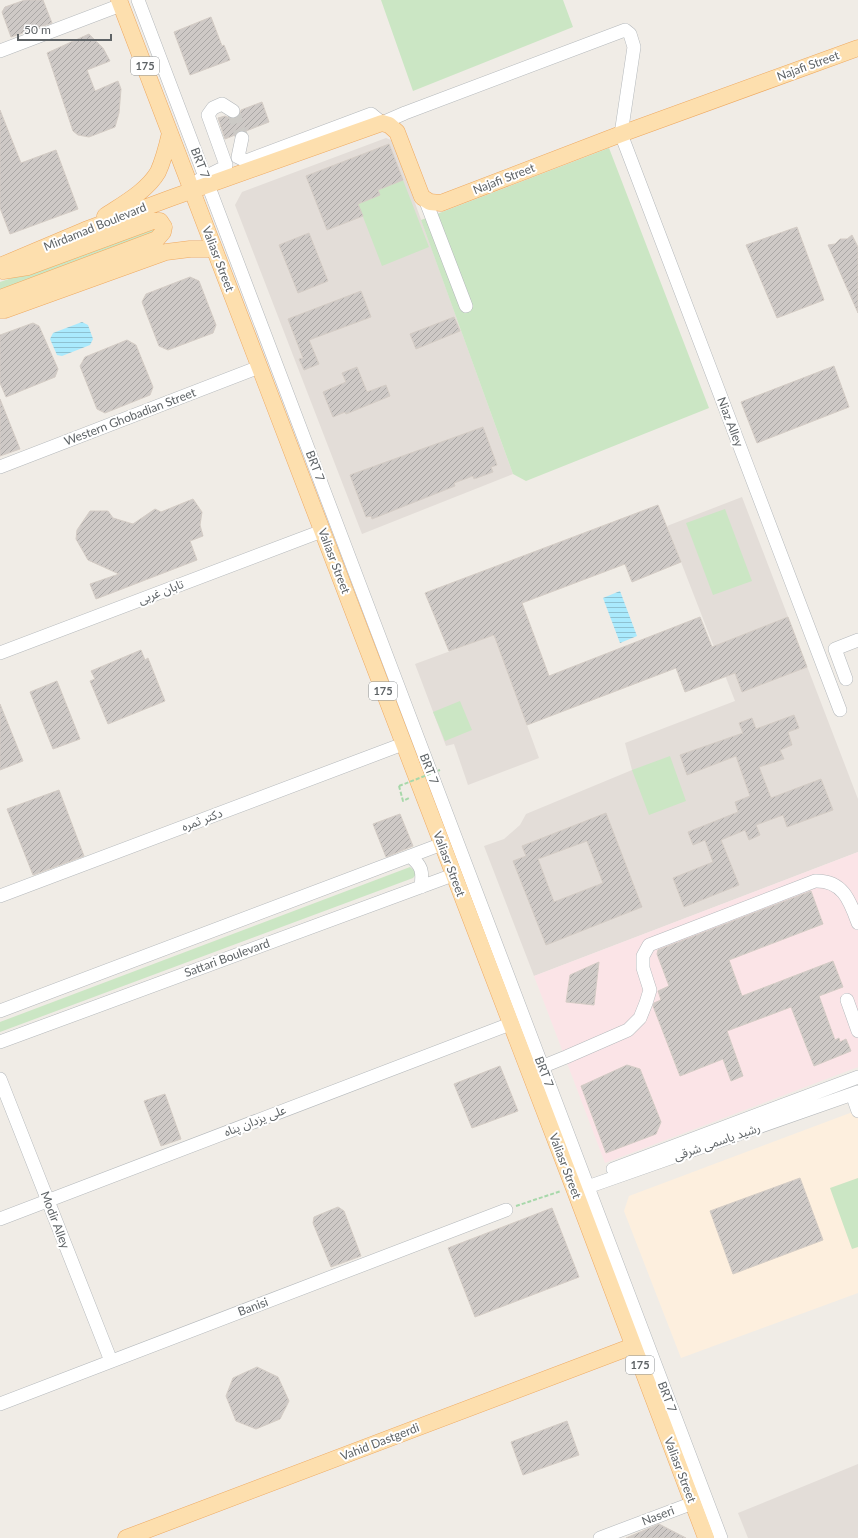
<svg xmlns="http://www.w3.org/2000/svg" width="858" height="1538" font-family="Lato,'Noto Sans Arabic',sans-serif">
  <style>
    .commercial { fill: #fdefde }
    .education { fill: #e3ddd8 }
    .medical { fill: #fbe4e7 }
    .green { fill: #cbe6c4 }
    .water { fill: url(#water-rules) }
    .building { fill: url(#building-hatch); stroke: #d4ccc5; fill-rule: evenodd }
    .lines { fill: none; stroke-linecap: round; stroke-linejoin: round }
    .minor-tunnel { stroke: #cccac6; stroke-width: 13; stroke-dasharray: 13 6; stroke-linecap: butt }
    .minor-casing { stroke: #b4b8bb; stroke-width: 14 }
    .major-casing { stroke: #eea961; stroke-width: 17 }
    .path { stroke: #a7d8aa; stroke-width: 2; stroke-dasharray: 4 2; stroke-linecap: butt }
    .minor { stroke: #fff; stroke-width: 13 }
    .major { stroke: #fddfae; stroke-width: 16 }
    .path-bridge { stroke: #a7d8aa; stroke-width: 2; stroke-dasharray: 4 2; stroke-linecap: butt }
    .labels { text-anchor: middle; stroke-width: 4; stroke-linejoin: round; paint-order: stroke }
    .shield { fill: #fff; stroke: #8e9294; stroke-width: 1 }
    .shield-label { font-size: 11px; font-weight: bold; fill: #5e6366 }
    .street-label { font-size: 12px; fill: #5e6366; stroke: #fff }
  </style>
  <defs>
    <pattern id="water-rules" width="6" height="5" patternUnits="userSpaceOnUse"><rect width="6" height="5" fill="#aaeafd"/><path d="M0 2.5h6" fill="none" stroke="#8ec1d1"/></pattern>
    <pattern id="building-hatch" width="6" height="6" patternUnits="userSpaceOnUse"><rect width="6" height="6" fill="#cec9c6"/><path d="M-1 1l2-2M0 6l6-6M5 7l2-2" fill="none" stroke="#aaa7a5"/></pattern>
  </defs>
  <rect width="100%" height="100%" fill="#f0ece6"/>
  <path class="commercial" d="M858,1110V1293L681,1358L624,1211L629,1196Z"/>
  <path class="education" d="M386,138L391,140L393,142L513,474L362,534L235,205L242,192Z
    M742,497L858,799V852L534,976L484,846L504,839L520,825L526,814L632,770L625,743L735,701L667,526Z
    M494,635L539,758L468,785L454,744L446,746L415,664Z
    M858,1464V1538H748L738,1513Z"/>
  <path class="medical" d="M858,852V1067L605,1163L534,976Z"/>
  <path class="green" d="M381,0H563L573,27L413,91Z
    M609,148L709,408L526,481L513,474L421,220Z
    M392,178L394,184L403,180L429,247L382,266L358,204L380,195L376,184Z
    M155,229L157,232L0,293V282Z
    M725,509L752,581L713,595L686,523Z
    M460,701L472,730L445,741L433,712Z
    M670,756L686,801L649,815L632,770Z
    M410,867L417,873L413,878L0,1032V1022Z
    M858,1178V1247L852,1249L830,1188Z"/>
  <path class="water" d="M82,322L88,325L93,339L90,345L62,356L57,355L50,339L53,333Z
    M620,591L637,636L620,643L603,598Z"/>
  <path class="building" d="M25,0H43L52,23L11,37L2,12L5,7Z
    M211,17L222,46L224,45L230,60L190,75L174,32Z
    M89,34L103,48L110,61L87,70L95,91L118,81L121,89L119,113L115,127L89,137L78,135L73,131L47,53Z
    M262,102L269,122L246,131H239L235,135L225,139L218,118L225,116L232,119L236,118L240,115L241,110Z
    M0,110L21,163L56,150L78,209L10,234L0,208Z
    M389,144L403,180L378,190L380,195L358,204L363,216L327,230L306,176Z
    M797,227L824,300L777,318L746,245Z
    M309,233L328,281L298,293L279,245Z
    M852,235L858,247V313L828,245L835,244L840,239H847Z
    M190,277L199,281L216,325L213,333L168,350L159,346L142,302L146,294Z
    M361,291L371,317L309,340L319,364L304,370L299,359L303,358L288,319Z
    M454,317L460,331L416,349L410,334Z
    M33,323L39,326L58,369L55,377L6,397L0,383V335Z
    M127,340L136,345L153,387L150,395L105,413L97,409L80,366L85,357Z
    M834,366L849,407L757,443L741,402Z
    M357,367L367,392L386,385L390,396L346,414L345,412L333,417L323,392L346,382L342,373Z
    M0,399L20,449L0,456Z
    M483,427L497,465L491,467L493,472L474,479L473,476L454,483L455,486L372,519L371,516L366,517L350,475Z
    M193,499L202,512L200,525L203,536L190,541L197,560L96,599L90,584L119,574L88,560L76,539L77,530L90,511H108L113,518L133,524L155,509L161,512Z
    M658,505L681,562L632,582L625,564L522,603L549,676L700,617L712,647L788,617L807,667L742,692L735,673L685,692L676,668L527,725L494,635L449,651L425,593Z
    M141,650L145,660L148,658L165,701L108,724L90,681L95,679L91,671Z
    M57,681L80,739L53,749L30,692Z
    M0,704L23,761L0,770Z
    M794,715L799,728L788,732L792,745L780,750L784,759L759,767L771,798L821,779L833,810L787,827L783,815L756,825L760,835L749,840L745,830L721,840L739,885L684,907L673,878L713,862L705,840L693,845L688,832L738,812L735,802L750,796L736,756L687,775L680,755L743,733L739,723L752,718L756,729Z
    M59,790L84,856L33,875L7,809Z
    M606,813L642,907L546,945L513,861L526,856L522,846ZM587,841L603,883L554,902L538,859Z
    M400,814L413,846L386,857L373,824Z
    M811,891L823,924L729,960L742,996L833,961L843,987L819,996L835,1040L839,1038L840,1042L846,1039L851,1051L814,1066L791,1007L727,1031L743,1076L731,1081L723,1059L680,1076L653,1006L654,1003L661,1000L658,991L669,986L657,954L658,950Z
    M599,962L594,1005L566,1002L570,975Z
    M627,1065L640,1069L661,1122L656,1134L606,1153L581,1086Z
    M500,1066L518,1111L472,1128L454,1084Z
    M165,1094L181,1139L161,1146L144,1101Z
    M800,1178L823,1240L733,1274L710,1211Z
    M338,1207L344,1211L361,1256L331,1267L313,1223L314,1217Z
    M552,1208L579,1277L475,1317L448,1248Z
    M257,1367L278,1377L289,1401L280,1419L256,1429L236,1421L226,1396L233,1378Z
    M567,1421L579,1455L523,1475L511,1442Z
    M659,1524L686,1538H626Z"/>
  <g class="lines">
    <path class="minor-tunnel" d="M233,111L242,138"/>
    <defs>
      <path id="minor" d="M138,0L721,1538
        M0,51L121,5
        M242,138L238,157L246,161L371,114L382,123L405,113L625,30L630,34L634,47L621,134L840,710
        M199,180L223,168L226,165L208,115L213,108L222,104L233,111
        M425,199L466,306
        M0,467L259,367
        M0,653L322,531
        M846,679L835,649L858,640
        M410,856C422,866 423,871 421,887
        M0,896L403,744
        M847,1000L858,1031
        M0,1011L442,844
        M0,1042L453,875
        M534,1070L566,1057L628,1030L640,1018L646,1003L650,990L643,968V956L649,945L815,881C843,880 850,901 858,923
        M0,1079L111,1361
        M852,1094L858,1111
        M613,1169L858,1077
        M579,1190L858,1092
        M0,1219L510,1024
        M0,1404L506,1210
        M600,1538L693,1503"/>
      <path id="major" d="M119,0L575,1191L706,1538
        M105,216C123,204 147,191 158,172C164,159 167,146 170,133
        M0,266L85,230L171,198L382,123L389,125L397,132L422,197L430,202L441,203L621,134L858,48
        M0,298L157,239L163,232L164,227L160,221H153L28,267L3,271
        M0,310H5L166,252L190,249H214
        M126,1538L633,1346"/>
    </defs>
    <use href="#minor" class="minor-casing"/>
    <use href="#major" class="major-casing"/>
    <path class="path" d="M399,786L403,801L409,798
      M516,1206L561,1191"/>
    <use href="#minor" class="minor"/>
    <use href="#major" class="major"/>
    <path class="path-bridge" d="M399,786L440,770"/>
  </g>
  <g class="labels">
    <g class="shield">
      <rect x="131" y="57" width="28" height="18" rx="3"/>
      <rect x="369" y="682" width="28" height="18" rx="3"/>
      <rect x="626" y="1356" width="28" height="18" rx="3"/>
    </g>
    <g class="shield-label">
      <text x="145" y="70">175</text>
      <text x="383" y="695">175</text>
      <text x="640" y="1369">175</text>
    </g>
    <g class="street-label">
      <text transform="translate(808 66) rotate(-20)" y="4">Najafi Street</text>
      <text transform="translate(200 163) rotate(69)" y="4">BRT 7</text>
      <text transform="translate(504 179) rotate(-21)" y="4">Najafi Street</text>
      <text transform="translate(95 227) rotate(-22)" y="4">Mirdamad Boulevard</text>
      <text transform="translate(218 259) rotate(69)" y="4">Valiasr Street</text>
      <text transform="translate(130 417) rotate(-21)" y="4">Western Ghobadian Street</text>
      <text transform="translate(730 422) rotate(69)" y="4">Niaz Alley</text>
      <text transform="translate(315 466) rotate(69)" y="4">BRT 7</text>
      <text transform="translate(334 561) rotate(69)" y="4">Valiasr Street</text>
      <text transform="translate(161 592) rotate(-21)" y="4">تابان غربی</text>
      <text transform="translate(429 769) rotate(69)" y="4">BRT 7</text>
      <text transform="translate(202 820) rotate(-21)" y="4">دکتر ثمره</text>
      <text transform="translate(449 864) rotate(69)" y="4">Valiasr Street</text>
      <text transform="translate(227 958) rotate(-20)" y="4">Sattari Boulevard</text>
      <text transform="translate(544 1072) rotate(69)" y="4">BRT 7</text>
      <text transform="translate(255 1121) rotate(-21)" y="4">علی یزدان پناه</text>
      <text transform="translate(717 1142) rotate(-19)" y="4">رشید یاسمی شرقی</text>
      <text transform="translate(565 1166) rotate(69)" y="4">Valiasr Street</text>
      <text transform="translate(55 1220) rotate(69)" y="4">Modir Alley</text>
      <text transform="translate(253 1307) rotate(-21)" y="4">Banisi</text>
      <text transform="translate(667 1397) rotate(69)" y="4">BRT 7</text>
      <text transform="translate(380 1442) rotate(-21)" y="4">Vahid Dastgerdi</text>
      <text transform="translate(680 1470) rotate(69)" y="4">Valiasr Street</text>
      <text transform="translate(658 1516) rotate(-21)" y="4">Naseri</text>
    </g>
  </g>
  <path d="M18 34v6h93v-6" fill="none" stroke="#5e6366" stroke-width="2"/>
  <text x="24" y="34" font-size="12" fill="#5e6366" stroke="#ffffff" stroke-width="3" paint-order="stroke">50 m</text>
</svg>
